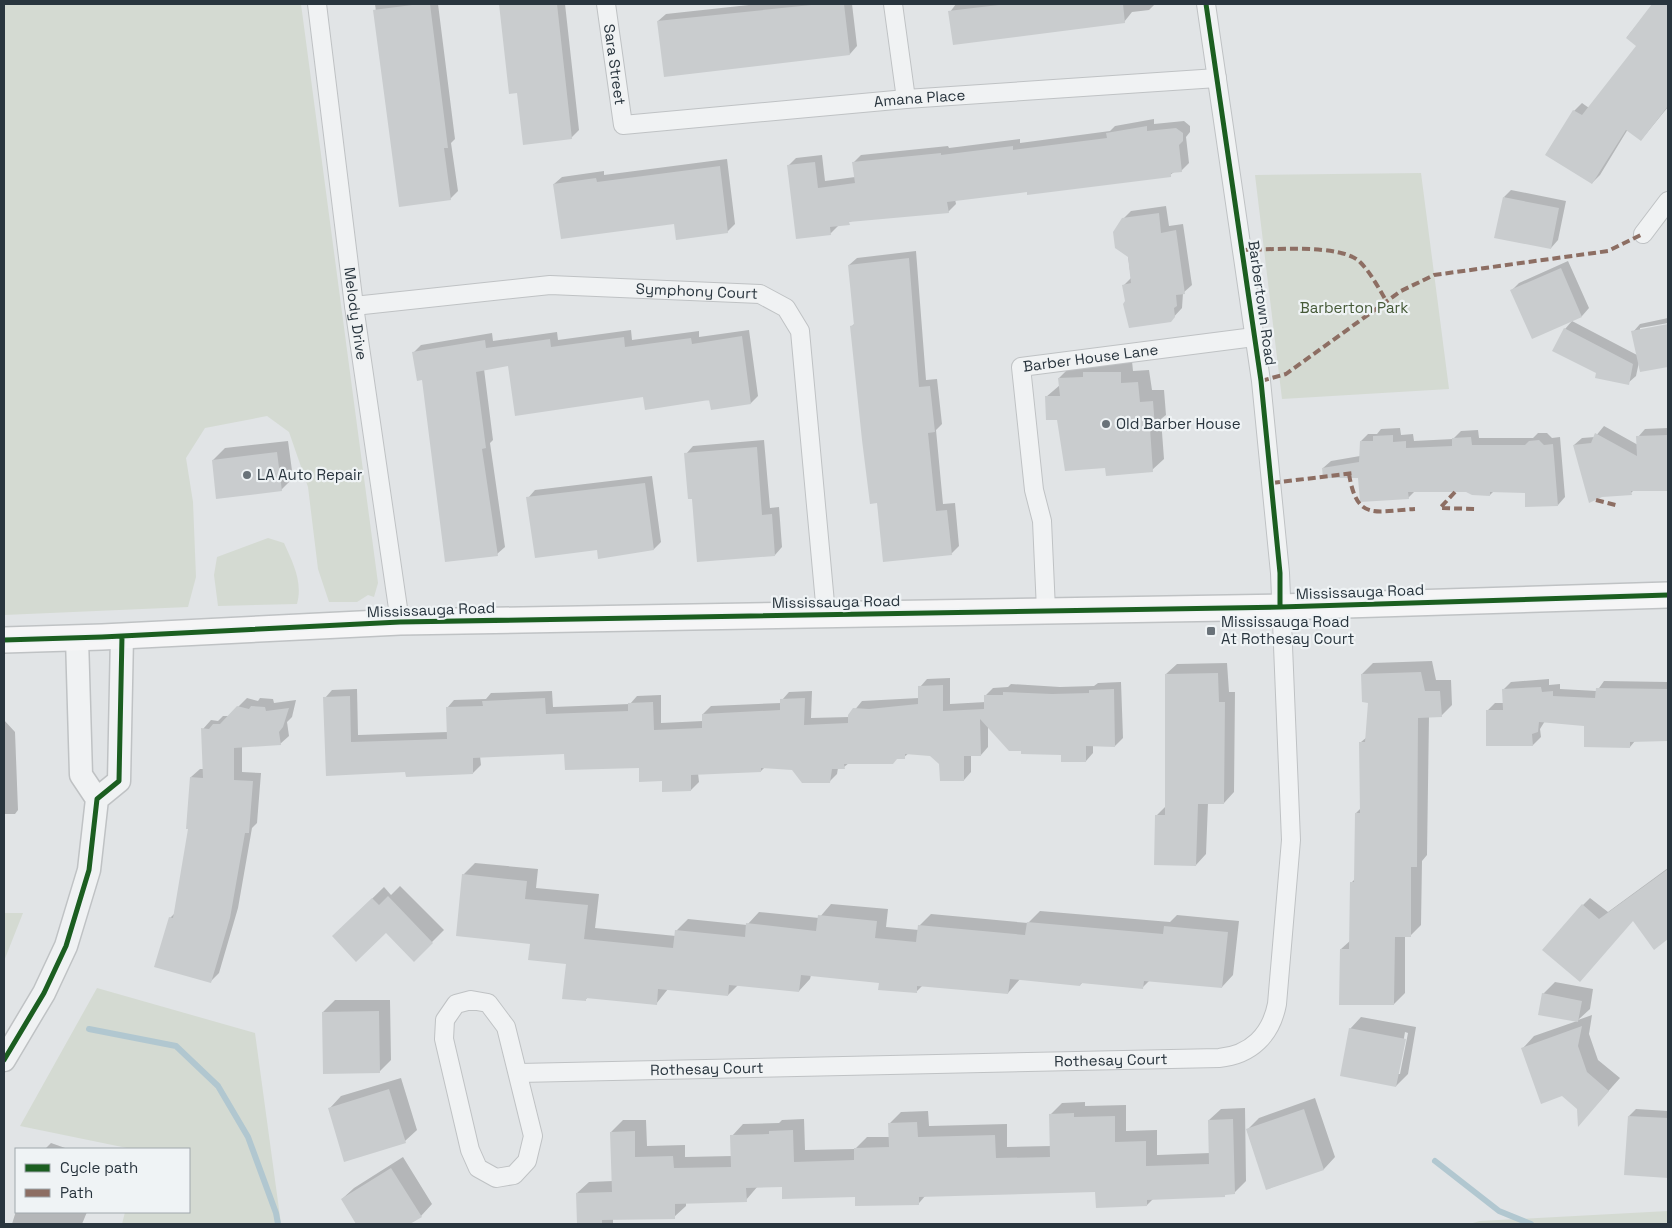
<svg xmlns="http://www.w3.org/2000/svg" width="1672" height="1228" font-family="'Space Grotesk',sans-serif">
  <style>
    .green { fill: #d4dad2 }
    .shadow { fill: #0003; fill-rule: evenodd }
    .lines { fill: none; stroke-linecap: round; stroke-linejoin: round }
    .stream { stroke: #b1c7d0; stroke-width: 6 }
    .building { fill: #c9ccce }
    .minor-casing { stroke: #bfc2c4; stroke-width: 20 }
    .tertiary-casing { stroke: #bfc2c4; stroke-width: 25 }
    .secondary-casing { stroke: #bfc2c4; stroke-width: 28 }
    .minor { stroke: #f0f2f3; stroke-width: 18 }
    .tertiary { stroke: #f0f2f3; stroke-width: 22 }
    .secondary { stroke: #f5f5f6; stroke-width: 25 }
    .quiet { stroke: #8d6e63; stroke-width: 4; stroke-dasharray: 8 4; stroke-linecap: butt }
    .cycleway-casing { stroke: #eff3f5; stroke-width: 8 }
    .cycleway { stroke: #1b5e20; stroke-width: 5 }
    .poi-dot { fill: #697279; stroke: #eff3f5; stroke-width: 2 }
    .labels { text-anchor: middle; stroke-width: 4.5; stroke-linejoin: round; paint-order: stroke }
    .street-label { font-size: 15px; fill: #29353e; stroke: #eff3f5 }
    .park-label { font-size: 15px; fill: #455937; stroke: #eff3f5 }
    .poi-label { font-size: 15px; fill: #29353e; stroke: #eff3f5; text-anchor: start }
  </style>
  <rect width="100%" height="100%" fill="#e1e4e6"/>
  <path class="green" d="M4,4H301L378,583L374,597L368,595L357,602H329L318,569L308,487L289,432L267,416L205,428L186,458L193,502L196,577L188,607L4,615Z
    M1421,173L1449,389L1282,399L1255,175Z
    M268,538L284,543C293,563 303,582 297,604L218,606L214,575L217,557Z
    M4,913H23L4,961Z
    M97,988L255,1033L281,1224H122L125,1212H189V1149H132L20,1126Z
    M1668,1211V1224H1469L1480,1221Z"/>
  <path class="shadow" d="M375,4H438L455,139L451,143L458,191L450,199L400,205Z
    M500,4H565L579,130L571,138L518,92L510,93Z
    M758,4H852L857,46L850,54L658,21L666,14Z
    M956,4H1155L1149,10L1132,12L1124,22L950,12Z
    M1654,4H1668V107L1641,140L1628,129L1600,175L1592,183L1574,111L1582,103L1589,108L1638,46L1627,37Z
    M1154,119V124L1184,121L1190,126V132L1186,137L1189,163L1181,171L1174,172L1170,175L955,199L956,204L948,212L852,221L838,226L830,234L788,166L796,158L822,155L825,181L855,177L853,163L861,155L948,146L949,148L1020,139V143L1110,131L1115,126Z
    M727,159L735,224L727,232L675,222L554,184L562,177L604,171V175Z
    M1511,190L1566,201L1558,240L1551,248L1504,197Z
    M1166,206L1169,226L1183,224L1192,285L1183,293L1182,308L1170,321L1126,301L1124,285L1131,278L1123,219L1131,211Z
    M916,251L926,380L937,379L942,424L936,430L943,504L955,503L959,546L951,554L878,502L852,326L855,323L849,265L857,258Z
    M1568,261L1589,308L1582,316L1532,337L1512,290L1519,283Z
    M1668,318V323L1640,328V331L1668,325V365L1641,371L1639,362L1636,376L1628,383L1597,372L1565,329L1572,321L1637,355L1633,332L1640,324Z
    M631,330L632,340L699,331V337L749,330L758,396L751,403L644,396L509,365L484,369L493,440L490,443L505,547L497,554L423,379L414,352L421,345L492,333L493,341L557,332L558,340Z
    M1132,361L1133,371L1149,370L1152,390H1164L1166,415L1161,419L1164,459L1152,470L1106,466L1058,419L1046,397L1060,385L1059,378L1071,366Z
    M1604,426L1638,445V437L1645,429L1668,428V490L1635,489L1631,493L1574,445L1582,438L1595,437Z
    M1400,428L1401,435L1413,434L1414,441L1453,439L1461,431L1478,430L1479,438H1533L1538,433H1547L1552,438L1560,437L1565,497L1558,505L1526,492L1494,491L1490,495L1466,490L1415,491L1408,498L1359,476L1323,468L1331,461L1360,456L1361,441L1368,434H1377L1381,429Z
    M764,440L770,508L779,507L782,547L775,555L694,498L686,454L693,446Z
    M288,441L293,478L281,490L213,460L225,448Z
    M652,476L661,542L654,549L598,548L528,498L535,490Z
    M1432,661L1436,680H1451L1452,705L1441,716H1429L1427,855L1422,861L1421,925L1410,936H1405V993L1394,1004L1341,949L1351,940V883L1355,879L1356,813L1361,808V742L1367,737L1369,702L1362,674L1373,663Z
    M1227,663L1229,692H1235L1234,792L1224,803H1208L1206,854L1196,865L1157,815L1166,806V674L1177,664Z
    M950,678V704L986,702V695L993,688L1008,687L1011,684L1060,687L1094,686L1098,683L1121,682L1123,738L1115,746L1093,745V753L1086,761L1063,754L1022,750L988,726V747L981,755L971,754V772L964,780L930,755L909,753L904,757L849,763L844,767L838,768L837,774L829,782L792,769L765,767L761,771L698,773L699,782L691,790L663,780L640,766L565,753L480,756L481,765L473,773L407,771L327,774L325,698L332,690L357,689L358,735L448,732L447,708L454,700L486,699L491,693L552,691L553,707L630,704L637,696L661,695V723L703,721V714L711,706L781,703L782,700L789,692L812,691L811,718L849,717L862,701L919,698L920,687L927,679Z
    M1549,679V685L1560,684V689L1597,691L1604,681L1668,682V740L1635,741L1630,747L1585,725L1545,721L1540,729L1541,737L1533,745H1487V711L1495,703H1504L1503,690L1511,682Z
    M247,698L258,701L260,698L273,699L274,703L296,700L292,717L287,722L289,736L280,744L242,746V772L261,773L257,823L252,828L238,908L219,973L210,982L170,918L175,913L190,828L191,777L200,769H204L203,729L211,720L218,721L223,716H229Z
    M4,720L15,732L18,810L15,814H4Z
    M475,863L538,869L536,888L599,894L595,928L676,936V931L688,919L747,925L759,912L819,918L831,904L888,909L886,927L919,930V926L931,914L1028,923L1040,911L1170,922L1177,915L1239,921L1233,975L1222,987L1150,980L1142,988L1083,982L1080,985L1020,979L1008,993L923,985L916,992L881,982L811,975L810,979L799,991L738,985L728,995L668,989L656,1004L588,997L585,1000L567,963L532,942L463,875Z
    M1668,868V938L1654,948L1633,919L1587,973L1583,905L1590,898L1608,912Z
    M400,886L444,930L414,960L386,932L334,936L384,887L391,895Z
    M1555,982L1593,989L1590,1009L1578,1020L1592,1015L1589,1034L1598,1060L1620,1078L1579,1124L1578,1108L1523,1048L1534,1036L1577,1021L1543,994Z
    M335,1000H390L391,1060L379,1072L323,1012Z
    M1361,1017L1416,1027L1408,1074L1396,1086L1350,1029ZM1405,1032L1408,1033L1400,1074H1398Z
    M401,1078L417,1130L405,1141L330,1108L341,1096Z
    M1315,1098L1335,1157L1324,1169L1267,1189L1247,1130L1259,1118Z
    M1085,1102V1106L1126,1105V1131L1157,1130V1155L1210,1153L1209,1120L1221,1109L1245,1108L1246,1181L1234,1193H1227L1224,1196L1154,1198L1147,1205L1097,1191L926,1195L919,1203L783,1186H758L746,1200L686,1202V1206L674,1217L613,1219V1224H545L578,1223L577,1193L589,1182L613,1181L611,1132L623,1120H646L647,1146L685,1145V1157L732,1156V1136L743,1124L779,1123L782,1120L804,1119L805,1150L855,1149L867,1137H890V1123L901,1112L928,1111L929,1126L1007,1124V1147L1051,1146V1114L1062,1103Z
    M1636,1109L1668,1111V1176L1625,1174L1629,1116Z
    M51,1143L68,1149H45Z
    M403,1157L432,1204L421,1216L407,1224H357L342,1199L354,1188Z
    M16,1211V1212H87L82,1224H12Z"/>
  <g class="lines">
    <path class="stream" d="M89,1029L176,1046L218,1086L248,1137L276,1213L278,1224
      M1435,1161L1499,1211L1531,1224"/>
  </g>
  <path class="building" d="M420,4H430L448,148H444L451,200L399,207L373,10Z
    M499,4H557L572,139L523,145L517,93L509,94Z
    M821,4H844L850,55L664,77L657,21Z
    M1007,4H1123L1125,23L953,45L948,11Z
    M1652,4H1668V106L1641,141L1626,130L1592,184L1545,155L1573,110L1582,115L1636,46L1626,38Z
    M1147,126V131L1176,128L1183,133V141L1179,145L1182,172L1171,173V177L1027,195V192L947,202L949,213L849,222L850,225L830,227L831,235L796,239L787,165L815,162L818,188L855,183L852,162L941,153V155L1013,146V150L1107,138L1106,133Z
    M720,166L728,233L676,240L674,224L561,239L553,184L596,178L597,182Z
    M1503,197L1559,208L1551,249L1494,238Z
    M1159,213L1161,233L1176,230L1185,294L1176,295L1177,306L1174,308L1175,317L1171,322L1129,328L1123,304L1125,301L1122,285L1131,283L1128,257L1115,248L1113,232L1122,218Z
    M909,258L919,387L930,386L935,432L928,433L936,511L947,510L952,555L883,562L877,503L870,504L862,440L850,326L854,325L848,265Z
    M1561,268L1582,317L1532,339L1510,290Z
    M1668,324V367L1640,372L1631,331Z
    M1564,328L1633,364L1629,385L1595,378L1596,373L1552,351Z
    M742,336L751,404L711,410L709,400L645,410L643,397L515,416L508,366L476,372L486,448L482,449L498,556L445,562L422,380L417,381L412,352L485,340L486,348L550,339L551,347L624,337L625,347L691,338L692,344Z
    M1083,372H1121V383L1138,382L1140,402L1153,401L1155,428H1150L1153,472L1106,476L1105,468L1065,471L1057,420H1046L1045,396H1060L1058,378L1083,377Z
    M1595,433L1637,456L1636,436L1668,435V491H1631L1632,495L1602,497L1589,503L1573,445L1591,443Z
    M1393,435V442L1406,441V448L1452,446V438L1471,437L1472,445H1525L1529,441L1539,440L1544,445L1553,444L1558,506L1525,507V493L1490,492V496L1472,495L1466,492H1408L1409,499L1360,502L1358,478H1323L1322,468L1359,462L1360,441H1373V436Z
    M757,447L762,515L772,514L775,556L697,562L692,499H688L684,453Z
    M277,452L282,491L216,499L212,460Z
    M645,483L654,550L598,559L597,550L535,558L526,497Z
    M1421,672L1425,691H1440L1442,717L1418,718L1417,867H1411V937H1395L1394,1005H1339L1340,949H1349L1350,882H1354L1355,813H1360L1359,742H1365L1368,703L1362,702L1361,674Z
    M1218,673L1219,702H1225L1224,804H1198L1196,866L1154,865L1155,815H1165V674Z
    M943,685V711L984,709V695H1003V692L1052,694L1089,693V690L1114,689L1115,747L1086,746V762H1061V755L1021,754V751H1009L980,719L981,756H964V781H940L939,764L930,756L905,754V759H897L893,764H844L845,769H832L830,783H802L792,770L761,768V772L691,775V791L662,792V781L639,782V768L565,770L564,754L473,758V774L406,777L405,772L326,776L323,697L350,696L351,742L447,739L446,707L483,706L482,701L545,698L546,714L628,711V703L653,702L654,730L702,728V714L780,710V699L805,698L804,725L848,723V715L853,708L869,709L918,704V686Z
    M1541,687L1542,692L1553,691V696L1595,698L1596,688L1668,689V741L1630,742V748L1584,747V726L1539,722L1538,732L1532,734L1533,746H1486V710H1503L1502,689Z
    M237,706L249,709L251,706L265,707L266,711L289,708L283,727L279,732L281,745L234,748V780L253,781L249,833H245L230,918L211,983L154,967L169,917L173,918L188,829H186L190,777L203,778L201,728L209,729L213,724H220Z
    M1668,869V939L1654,950L1633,921L1580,982L1542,950L1582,904L1599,919Z
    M462,874L527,881L525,899L588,905L584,939L673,948L675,930L745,937L746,923L816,931L818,915L877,921L875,938L916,942L918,925L1025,935L1027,922L1163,934L1164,926L1228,932L1222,988L1144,981L1143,989L1081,983L1080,986L1010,979L1008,994L917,986V993L878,990L879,983L801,975L799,992L729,985L728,996L658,989L657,1005L586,998V1001L562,999L566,964L528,960L530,944L456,936Z
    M388,896L433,943L414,962L386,933L356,962L332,936L372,898L379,905Z
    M1542,993L1582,1001L1578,1022L1538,1015Z
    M379,1011L380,1073L323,1074L322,1012Z
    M1582,1026L1578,1046L1587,1072L1609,1091L1578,1127L1577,1109L1562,1096L1541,1104L1521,1048Z
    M1349,1028L1406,1039L1396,1087L1340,1076Z
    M389,1089L406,1143L344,1162L328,1108Z
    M1304,1109L1324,1170L1266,1190L1246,1129Z
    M1074,1113V1117L1115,1116V1142L1146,1141V1166L1209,1164L1208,1120L1233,1119L1235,1194L1225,1195V1197L1147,1200V1206L1096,1208L1095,1192L919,1197V1205L855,1206V1197L782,1199V1187L746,1188L747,1202L675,1204V1219L602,1220V1224H577L576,1193L612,1192L610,1132L635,1131V1157L673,1156L674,1168L731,1167L730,1135L769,1134V1131L793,1130L794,1162L854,1160V1148L889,1147L888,1123L917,1122L918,1137L995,1135L996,1158L1050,1157L1049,1114Z
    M1628,1116L1668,1118V1178L1624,1175Z
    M391,1168L422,1217L410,1224H356L341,1199Z"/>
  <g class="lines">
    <defs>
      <g id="minor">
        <path id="s1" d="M317,4L354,306L400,622"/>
        <path id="s2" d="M606,4L623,125L906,99L1217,78"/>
        <path d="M893,4L906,99"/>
        <path d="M1643,234L1668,201"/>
        <path id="s3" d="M354,306L550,285L760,294L786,308L800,331L826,614"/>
        <path id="s4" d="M1046,610L1042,521L1034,490L1021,367L1254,337"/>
        <path d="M471,1000L488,1003L506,1027L533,1136L527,1161L514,1175L496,1178L478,1168L470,1150L444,1039L445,1020L456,1004Z"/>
        <path id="s5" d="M519,1073L1219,1058C1251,1055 1271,1035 1277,1004L1291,840L1280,573L1261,381L1206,4"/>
      </g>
      <path id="tertiary" d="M97,799L119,781L122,636
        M4,1060L44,993L66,946L89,870L97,799L81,775L77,638"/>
      <path id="secondary" d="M4,640L102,637L400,622L1280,607L1668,595"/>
    </defs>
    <use href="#minor" class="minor-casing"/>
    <use href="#tertiary" class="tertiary-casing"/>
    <use href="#secondary" class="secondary-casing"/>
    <use href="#minor" class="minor"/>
    <use href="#tertiary" class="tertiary"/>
    <use href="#secondary" class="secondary"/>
    <path class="quiet" d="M1242,250C1269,250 1341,243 1360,262C1371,273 1379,289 1387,302
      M1261,381L1286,374L1401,291L1434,275L1608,251L1643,234
      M1349,474C1357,522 1375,511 1415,509
      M1272,483L1354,473
      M1455,492L1440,508L1477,509
      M1596,500L1619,506"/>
    <defs>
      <path id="cycleway" d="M1206,4L1261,381L1280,573V607
        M4,640L102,637L400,622L1280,607L1668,595
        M4,1060L44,993L66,946L89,870L97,799L119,781L122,636"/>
    </defs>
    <use href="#cycleway" class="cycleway-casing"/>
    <use href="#cycleway" class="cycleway"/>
  </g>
  <g class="poi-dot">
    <circle cx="1106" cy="424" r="5"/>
    <circle cx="247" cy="475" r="5"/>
    <rect x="1206" y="626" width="10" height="10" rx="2.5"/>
  </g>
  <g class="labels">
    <g class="street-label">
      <text dy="5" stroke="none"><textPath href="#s2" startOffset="61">Sara Street</textPath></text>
      <text dy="5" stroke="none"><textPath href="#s2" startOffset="420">Amana Place</textPath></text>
      <text dy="5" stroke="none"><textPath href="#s3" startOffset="344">Symphony Court</textPath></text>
      <text transform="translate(1262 303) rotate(82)" y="5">Barbertown Road</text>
      <text dy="5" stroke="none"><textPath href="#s1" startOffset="312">Melody Drive</textPath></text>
      <text dy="5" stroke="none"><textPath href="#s4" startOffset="315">Barber House Lane</textPath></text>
      <text transform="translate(1360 592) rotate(-2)" y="5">Mississauga Road</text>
      <text transform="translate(836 602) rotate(-1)" y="5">Mississauga Road</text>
      <text transform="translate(431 610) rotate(-2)" y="5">Mississauga Road</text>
      <text dy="5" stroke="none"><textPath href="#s5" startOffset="592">Rothesay Court</textPath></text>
      <text dy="5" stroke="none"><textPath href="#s5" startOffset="188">Rothesay Court</textPath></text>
    </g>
    <g class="park-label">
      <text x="1354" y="313">Barberton Park</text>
    </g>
    <g class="poi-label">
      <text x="1116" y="429">Old Barber House</text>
      <text x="257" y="480">LA Auto Repair</text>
      <text x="1221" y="627">Mississauga Road<tspan x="1221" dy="17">At Rothesay Court</tspan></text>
    </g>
  </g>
  <rect width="1672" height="1228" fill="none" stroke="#29353e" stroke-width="10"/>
  <rect x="15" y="1148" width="175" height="65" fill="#eff3f5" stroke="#a0a7ac"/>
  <rect x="25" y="1164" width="25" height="8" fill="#1b5e20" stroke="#a0a7ac"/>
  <text x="60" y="1173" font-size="15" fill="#29353e">Cycle path</text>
  <rect x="25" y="1189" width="25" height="8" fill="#8d6e63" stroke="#a0a7ac"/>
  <text x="60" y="1198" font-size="15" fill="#29353e">Path</text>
</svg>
